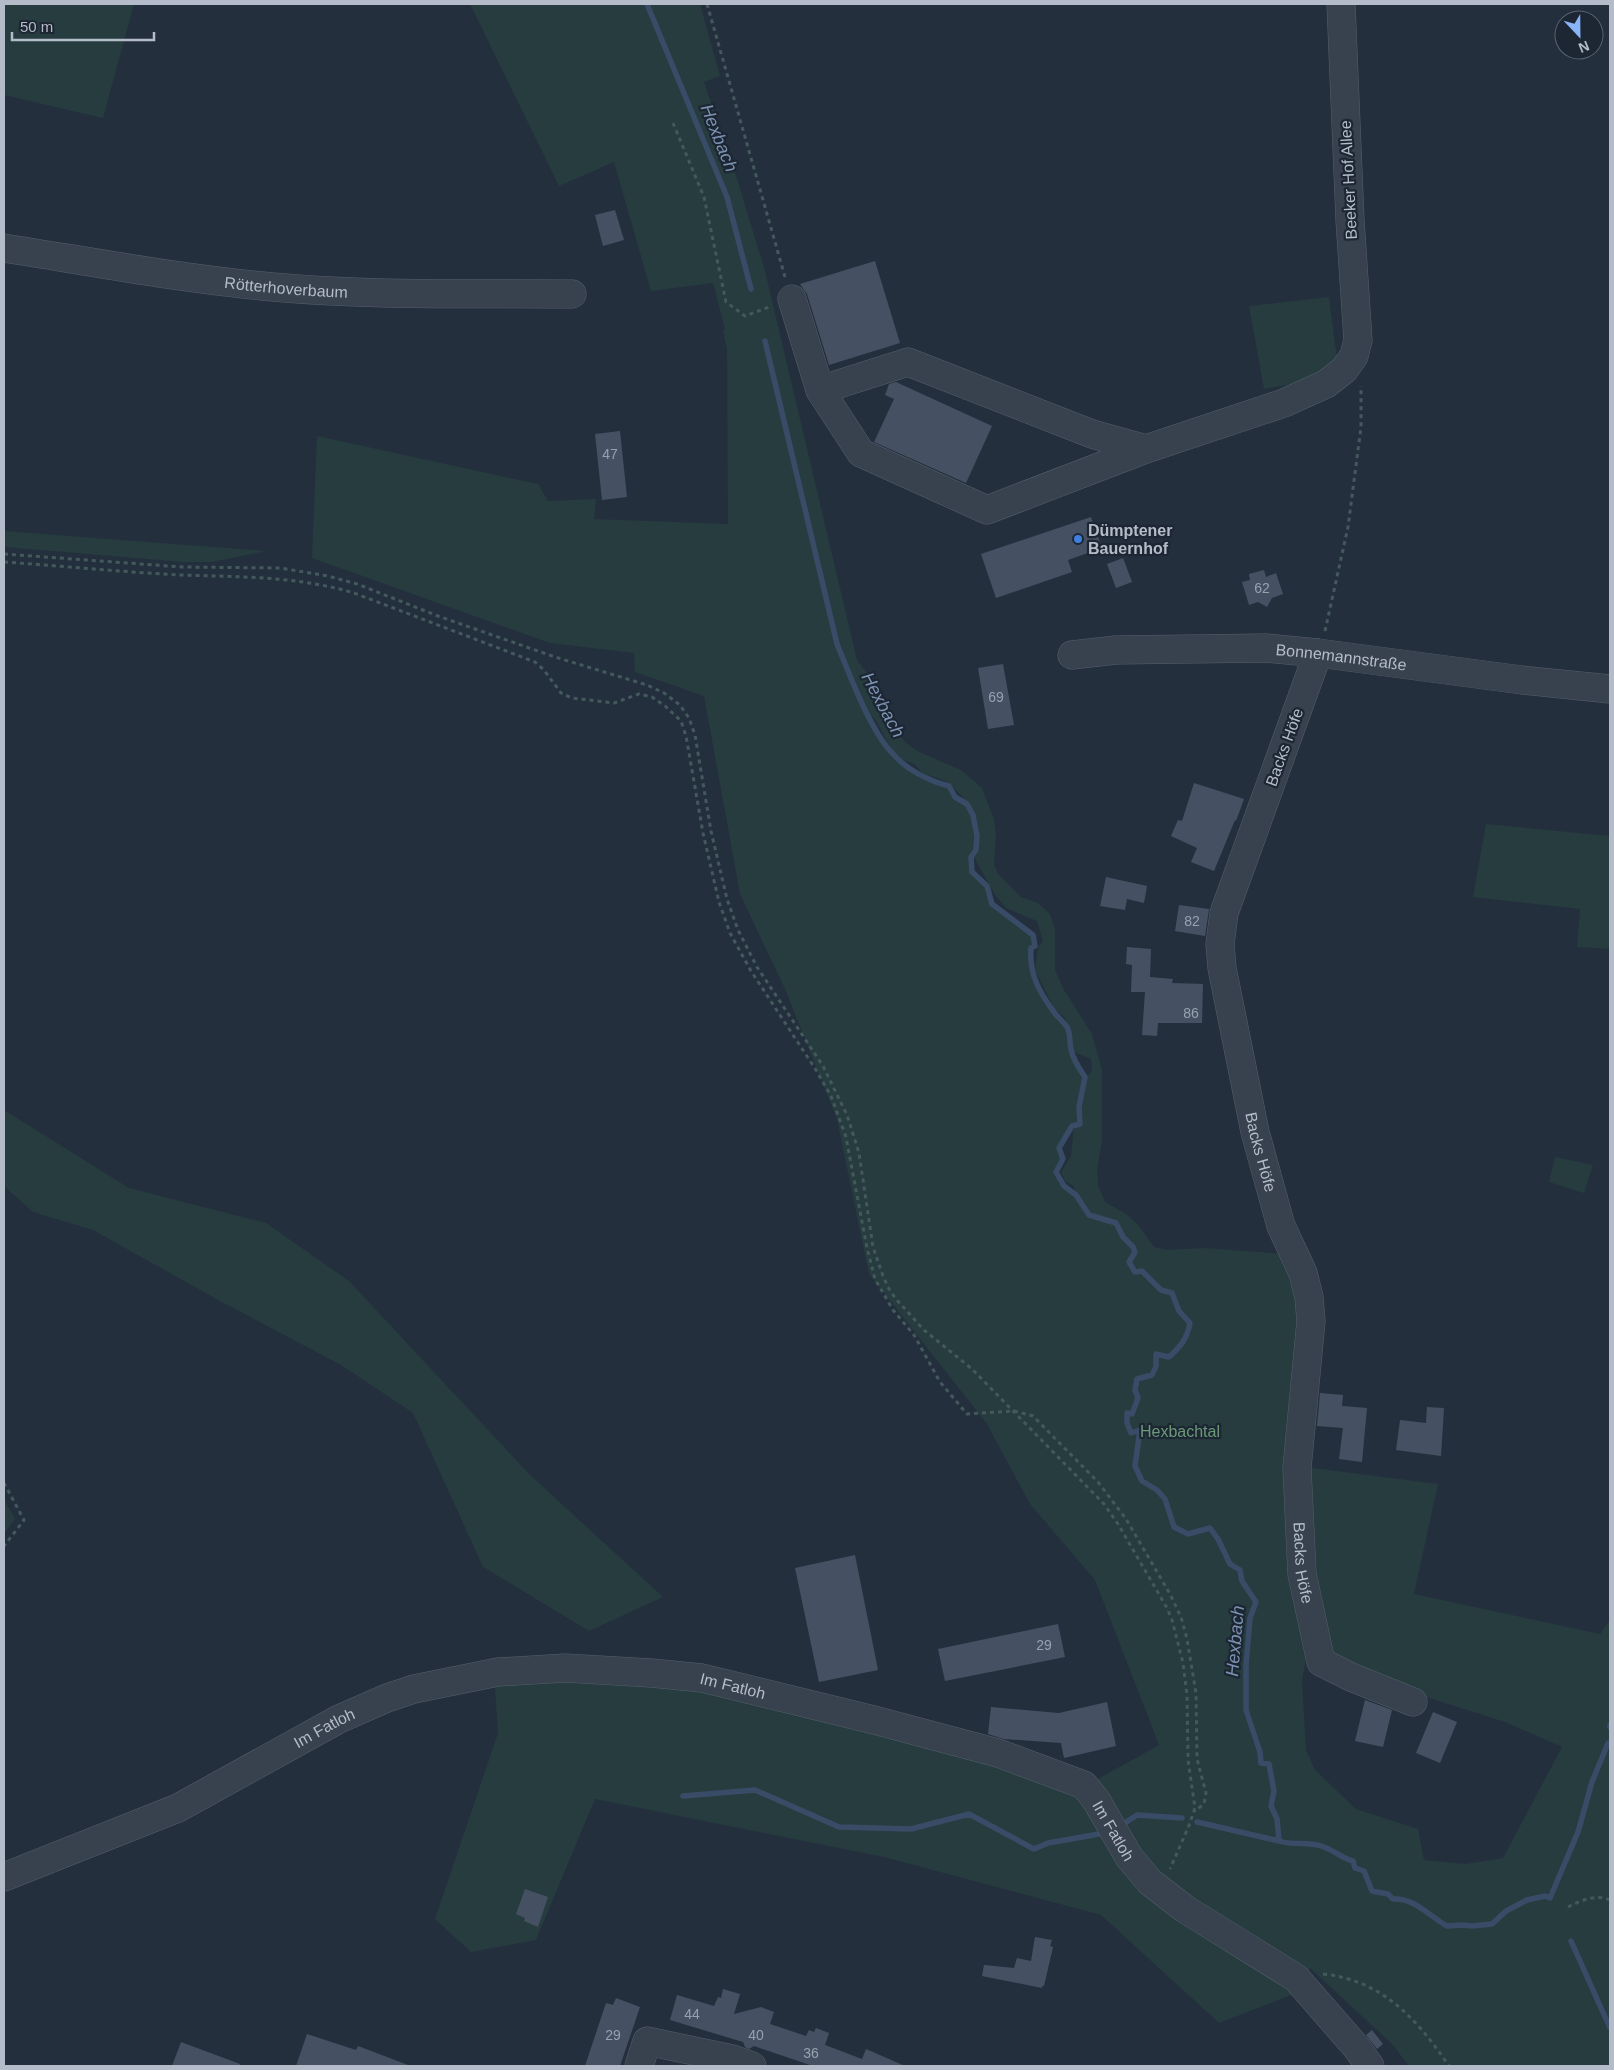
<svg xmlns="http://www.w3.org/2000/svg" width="1614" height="2070" font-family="Helvetica,sans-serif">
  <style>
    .green { fill: #263c3f; fill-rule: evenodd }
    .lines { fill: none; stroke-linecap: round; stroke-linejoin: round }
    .stream { stroke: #394c67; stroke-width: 5.5 }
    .building { fill: #455162 }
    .minor-casing { stroke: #565f6c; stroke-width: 29 }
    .path { stroke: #44595c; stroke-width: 3; stroke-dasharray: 4 4; stroke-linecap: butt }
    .minor { stroke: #38414e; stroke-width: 28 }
    .shop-dot { fill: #3f7fe0; stroke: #1d2633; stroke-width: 2 }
    .labels { text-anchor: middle; stroke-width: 4.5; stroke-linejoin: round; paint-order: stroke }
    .number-label { font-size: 14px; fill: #98a1af }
    .street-label { font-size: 16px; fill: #b4bcc9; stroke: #1d2633 }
    .poi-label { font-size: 16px; font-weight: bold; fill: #b4bcc9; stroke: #1d2633; text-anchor: start }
    .park-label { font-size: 16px; fill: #6b9a76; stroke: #1d2633 }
    .water-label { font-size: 18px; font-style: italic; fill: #7c92b1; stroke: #1d2633 }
  </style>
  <rect width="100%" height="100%" fill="#242f3e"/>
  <path class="green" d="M4,4H134L103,118L4,95Z
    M470,4H700L720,76L704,82L738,182L765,271L857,660L867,673L892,722L904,741L917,751L961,770L982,788L994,819L996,836L994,864L998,874L1021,897L1038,903L1050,914L1055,930V970L1064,990L1092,1034L1102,1070V1141L1097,1170L1098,1185L1105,1202L1125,1213L1139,1226L1154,1247L1166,1250L1204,1248L1286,1254L1296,1273L1309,1642L1302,1681L1306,1750L1315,1770L1356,1809L1418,1829L1424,1860L1466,1864L1503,1858L1562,1747L1505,1722L1354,1674L1327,1650L1317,1622L1305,1467L1438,1484L1414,1594L1600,1634L1610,1620V2066H1409L1392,2044L1310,1968L1291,1995L1219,2023L1101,1915L884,1857L595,1799L536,1940L471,1952L435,1919L498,1733L494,1674H651L1087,1785L1159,1745L1095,1580L1030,1504L987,1424L869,1274L837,1119L785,989L740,894L704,696L635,672L634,653L550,643L312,558L317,436L538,484L548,501L596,499L594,519L728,524L727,350L723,330L725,329L713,283L651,291L614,162L559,186ZM871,715C879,721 889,750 898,757C902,760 907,761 912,763C917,765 919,770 923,773C931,777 941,778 949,783C951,785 969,803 969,805L956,798L947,786L909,768L891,753ZM974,857L995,895L1006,908L1037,921L1043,941L1038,947L1035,970L1054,1008L1064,1017L1071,1030L1070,1033L1066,1024L1054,1014L1032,978V932L998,912L989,887L972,874ZM1070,1047L1074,1052L1091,1059L1092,1071L1086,1077L1075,1065ZM1074,1124L1071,1156L1061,1172L1065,1181L1074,1186L1075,1195L1064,1185L1058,1173L1062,1160L1058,1148L1071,1125Z
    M1329,297L1337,359L1308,381L1264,389L1249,306Z
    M4,531L266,551L212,562H183L4,547Z
    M1486,824L1610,836V949L1577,947L1580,909L1473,897Z
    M4,1110L129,1188L266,1223L349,1281L530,1475L663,1597L589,1631L483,1567L413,1413L341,1365L220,1301L93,1230L33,1212L4,1186Z
    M1555,1157L1593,1165L1584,1193L1549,1182Z
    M4,1499L15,1519L4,1534Z"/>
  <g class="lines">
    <path class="stream" d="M647,4L727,197L751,289
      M765,341L837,644C850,675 870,731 893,754C907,770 929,781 949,786L955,797L967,804L973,815L977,836L976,850L971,857L972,872L987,886L992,904L1033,935L1035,946L1031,948C1029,974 1039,992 1054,1012C1057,1017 1063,1021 1067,1027C1071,1034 1069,1041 1071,1049C1073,1060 1079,1068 1085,1077L1079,1107L1080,1124L1072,1126L1059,1148L1063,1159L1056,1172L1064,1186L1076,1195L1089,1215L1116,1223L1123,1237L1133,1247L1135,1252L1129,1262L1135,1272L1142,1271L1161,1290L1172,1293L1179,1311L1190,1323C1187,1339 1181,1346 1169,1357L1156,1354V1366L1152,1375L1137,1379L1135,1390L1138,1398L1132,1414L1127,1413V1423L1131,1433L1140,1430L1135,1466L1142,1481L1157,1490L1165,1499L1174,1527L1188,1534L1210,1528L1218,1539L1230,1564L1240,1570L1242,1581L1256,1602L1250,1618L1246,1665V1710L1260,1752L1261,1763L1269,1764L1274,1791L1271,1806L1277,1819L1279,1841C1294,1846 1310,1841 1324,1847C1335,1851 1341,1858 1353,1861L1355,1868L1364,1871L1372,1891L1388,1894L1393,1899C1415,1898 1429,1916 1447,1926L1462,1925L1472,1926L1492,1924L1506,1911L1527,1900L1545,1896L1550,1898L1578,1832L1592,1782L1608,1743
      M1610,1727V1725
      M683,1796L755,1790L839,1827L911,1829L969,1814L1034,1849L1048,1843L1105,1833
      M1197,1822L1279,1841
      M1122,1825L1137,1815L1182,1818
      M1571,1941L1610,2028"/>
  </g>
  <path class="building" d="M615,210L624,240L603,246L595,215Z
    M875,261L900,343L829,365L807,294L800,284Z
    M896,382L992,426L966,483L874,442L894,399L885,395L889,384Z
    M620,431L627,497L602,500L595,434Z
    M1091,517L1102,548L1068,560L1072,572L996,598L981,554Z
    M1123,558L1132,582L1116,588L1107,564Z
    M1264,570L1266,577L1276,573L1283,594L1272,598L1267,607L1258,602L1249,605L1242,582L1250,580L1249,574Z
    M1003,664L1014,725L988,729L978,668Z
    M1194,783L1244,799L1236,821L1235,820L1214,871L1191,862L1197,848L1171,836L1178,820L1182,821Z
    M1106,877L1147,886L1144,903L1127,899L1125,910L1100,906Z
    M1179,905L1209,909L1205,936L1175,931Z
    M1127,947L1151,949L1150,977L1173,979L1172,983L1203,984L1202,1023H1158L1157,1036L1142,1035L1145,992H1131L1132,965L1126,964Z
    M1320,1393L1343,1395L1342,1406L1367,1408L1362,1462L1339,1459L1343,1428L1317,1426Z
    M1427,1407L1444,1408L1441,1456L1396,1450L1400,1420L1426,1423Z
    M855,1555L878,1670L819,1682L795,1568Z
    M1058,1624L1065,1657L945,1681L938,1649Z
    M1365,1700L1392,1710L1383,1747L1355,1741Z
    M1107,1702L1116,1746L1064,1758L1061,1743L1004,1739L988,1734L991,1707L1059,1713Z
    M1433,1712L1457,1722L1440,1763L1416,1753Z
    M525,1889L548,1897L538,1927L524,1921L525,1918L516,1914Z
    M1035,1937L1052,1940L1050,1946L1053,1947L1044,1986H1042V1988L982,1976L984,1965L1014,1968L1017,1958L1031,1961Z
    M723,1989L740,1994L734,2014L761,2007L774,2012L770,2024L806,2036L809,2030L814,2032L816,2028L829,2033L825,2045L862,2059L866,2049L905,2066H813L754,2046L749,2049L745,2047L743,2042L670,2020L677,1995L714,2006L718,1997L721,1998Z
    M616,1998L640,2007L620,2066H585L606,2003L613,2005Z
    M1372,2030L1383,2044L1377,2049L1366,2035Z
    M307,2034L356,2050L358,2046L408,2065L407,2066H296Z
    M181,2042L240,2064V2066H172Z"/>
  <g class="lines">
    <defs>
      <g id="minor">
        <path id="s1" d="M4,248C93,262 183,279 273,287C372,296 473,293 572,294"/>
        <path d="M792,299L820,390L861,453L987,510L1146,449L1284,403L1326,384L1344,370L1354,356L1358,340L1350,220L1341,4"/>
        <path d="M820,390L908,362L1092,434L1146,449"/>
        <path id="s2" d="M1318,653L1224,913L1220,944L1222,968L1255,1132L1281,1226L1303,1273L1309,1297L1311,1321L1297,1468L1302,1574L1321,1662L1351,1677L1413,1702"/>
        <path id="s3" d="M1072,655L1116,650L1266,648L1318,653L1522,680L1610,689"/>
        <path id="s4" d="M4,1877L178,1808L339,1719L387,1698L414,1689L498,1672L565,1668L651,1673L702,1678L874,1720L998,1753L1084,1785L1096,1800L1129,1857L1150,1882L1185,1909L1296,1978L1357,2048L1370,2066"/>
        <path d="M639,2066L647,2041L732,2059L752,2066"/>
      </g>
    </defs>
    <use href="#minor" class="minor-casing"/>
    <path class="path" d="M707,4L785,277
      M673,123L704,197L726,302L745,316L772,306
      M4,554L182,567L280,568L328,576L357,584L438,616L555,657L647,685L664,693L680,705L689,718L695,735L711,831L727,899L738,930L757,967L823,1066L847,1115L859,1153L873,1247L883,1276L889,1289L896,1299L924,1330L972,1369L1104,1504L1118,1524L1167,1608L1172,1620L1183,1663L1187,1695L1188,1760L1195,1808L1188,1828L1170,1869
      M4,562C63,566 122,572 181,575C240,577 297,576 354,593L535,662L544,670L561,693L572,698L614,703L639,694L652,697L665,706L681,721L686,736L703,833L719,902L730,933L751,971L816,1070L831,1096L846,1137L867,1248L875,1279L893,1310L914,1335L940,1382L967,1414L1014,1411L1033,1416L1098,1482L1126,1519L1170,1594L1181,1617L1187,1639L1196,1693L1197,1759L1206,1793L1204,1804L1195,1811
      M1325,631L1348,527L1361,427V386
      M4,1483L24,1520L4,1546
      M1568,1907C1582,1900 1596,1894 1610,1900
      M1323,1974C1382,1980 1417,2019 1449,2066"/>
    <use href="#minor" class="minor"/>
  </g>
  <circle class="shop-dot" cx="1078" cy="539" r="5"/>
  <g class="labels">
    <g class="number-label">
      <text x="610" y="459">47</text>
      <text x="1262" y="593">62</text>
      <text x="996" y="702">69</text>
      <text x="1192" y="926">82</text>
      <text x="1191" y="1018">86</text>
      <text x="1044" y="1650">29</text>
      <text x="692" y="2019">44</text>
      <text x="613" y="2040">29</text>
      <text x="756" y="2040">40</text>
      <text x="811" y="2058">36</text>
    </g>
    <g class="street-label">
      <text transform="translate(1348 180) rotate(-93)" y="6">Beeker Hof Allee</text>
      <text dy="6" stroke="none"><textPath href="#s1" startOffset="285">Rötterhoverbaum</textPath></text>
      <text dy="6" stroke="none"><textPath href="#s3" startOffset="270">Bonnemannstraße</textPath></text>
      <text transform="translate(1284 747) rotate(-70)" y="6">Backs Höfe</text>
      <text dy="6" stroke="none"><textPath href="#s2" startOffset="520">Backs Höfe</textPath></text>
      <text dy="6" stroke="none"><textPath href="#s2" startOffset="940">Backs Höfe</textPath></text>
      <text dy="6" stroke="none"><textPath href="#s4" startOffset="774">Im Fatloh</textPath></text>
      <text dy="6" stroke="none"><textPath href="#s4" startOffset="354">Im Fatloh</textPath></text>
      <text dy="6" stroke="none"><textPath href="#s4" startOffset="1194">Im Fatloh</textPath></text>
    </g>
    <g class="poi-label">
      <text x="1088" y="536">Dümptener<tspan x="1088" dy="18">Bauernhof</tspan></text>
    </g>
    <g class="park-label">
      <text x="1180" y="1437">Hexbachtal</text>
    </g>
    <g class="water-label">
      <text transform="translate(719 138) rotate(68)" y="6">Hexbach</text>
      <text transform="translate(883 705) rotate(62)" y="6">Hexbach</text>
      <text transform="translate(1235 1641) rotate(-85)" y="6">Hexbach</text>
    </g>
  </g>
  <rect width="1614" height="2070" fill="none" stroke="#b4bcc9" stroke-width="10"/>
  <g transform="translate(1579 35) rotate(158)"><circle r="24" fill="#1d2633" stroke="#59626f"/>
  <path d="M0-4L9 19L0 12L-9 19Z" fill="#8ab4f8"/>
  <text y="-8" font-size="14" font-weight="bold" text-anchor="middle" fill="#b4bcc9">N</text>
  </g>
  <path d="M12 32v8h142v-8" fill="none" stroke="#b4bcc9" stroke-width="2.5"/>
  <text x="20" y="32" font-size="15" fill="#b4bcc9" stroke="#1d2633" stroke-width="4" paint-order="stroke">50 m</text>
</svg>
